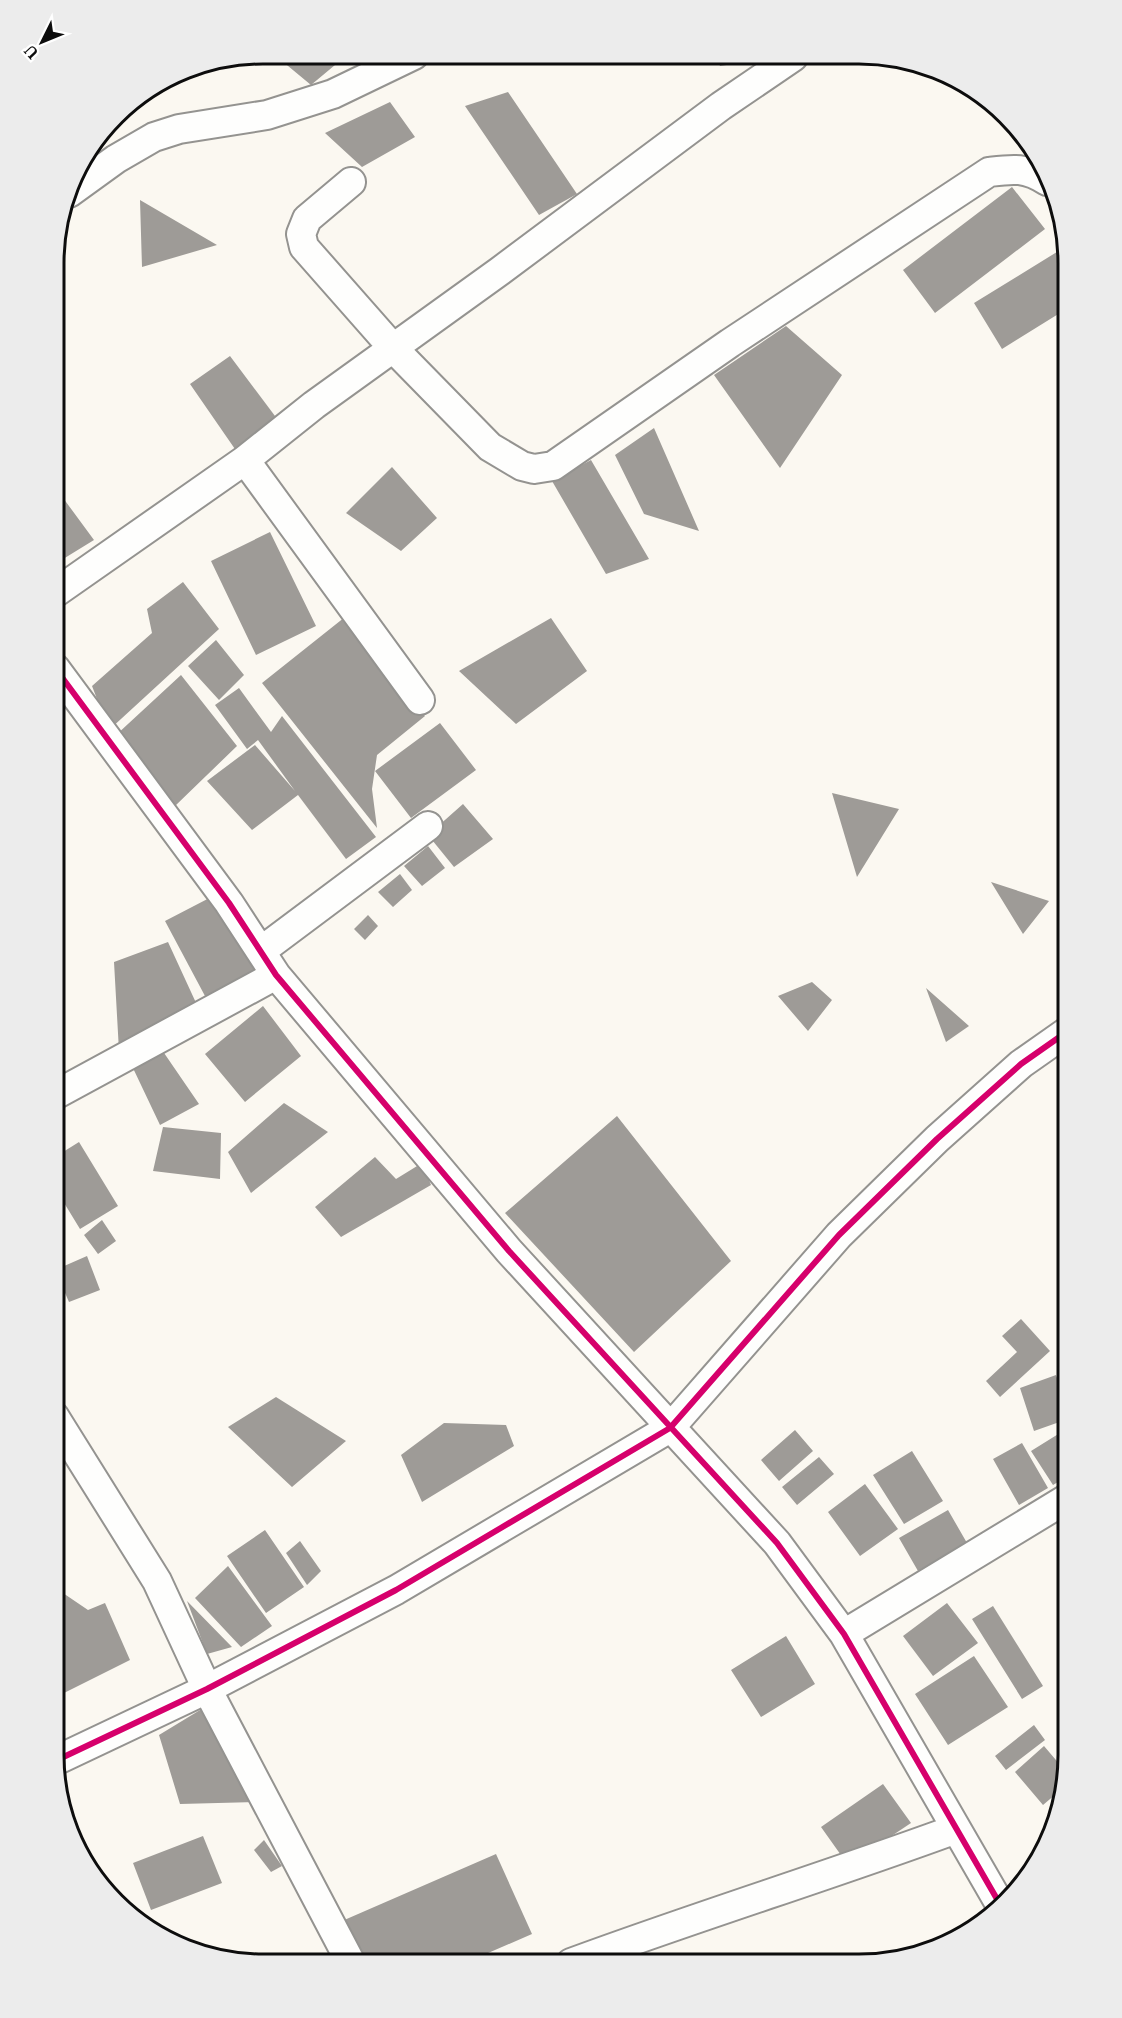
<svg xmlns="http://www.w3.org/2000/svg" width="1122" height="2018" font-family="'IBM Plex Serif',serif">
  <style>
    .building { fill: #9e9b97 }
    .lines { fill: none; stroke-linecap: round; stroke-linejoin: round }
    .minor-casing { stroke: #949390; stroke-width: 32 }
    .minor { stroke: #fefefd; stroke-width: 28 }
    .cycleway-casing { stroke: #fff; stroke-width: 10 }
    .cycleway { stroke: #d6006c; stroke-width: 6 }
    .rim { fill: none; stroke: #0d0d0d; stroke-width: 3 }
  </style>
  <rect width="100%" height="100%" fill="#fbf8f1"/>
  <path class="building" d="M279,54H328L347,55L311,85L276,56Z
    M582,56H596L588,64Z
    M716,57H742L746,62L720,66Z
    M508,92L577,194L539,215L465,106Z
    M390,102L415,137L362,167L325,133Z
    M1012,187L1045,229L935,313L903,270Z
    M140,200L217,245L142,267Z
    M1065,247L1068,279L1058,285L1068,302V308L1002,349L974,303Z
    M786,326L842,375L780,468L714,375Z
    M230,356L278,420L237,452L190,384Z
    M654,428L699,531L644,514L615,455Z
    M591,460L649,559L606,574L552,481Z
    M392,467L437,518L401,551L346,513Z
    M55,487L94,540L55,564Z
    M270,532L316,626L256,655L211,561Z
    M183,582L219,629L109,730L92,686L152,633L147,609Z
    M345,617L425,716L377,755L372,789L377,828L262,683Z
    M551,618L587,671L516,724L459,671Z
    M216,640L244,675L219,700L188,666Z
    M181,675L237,746L175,806L115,736Z
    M239,688L271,732L282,716L376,837L346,859L298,795L252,830L207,781L255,745L295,791L258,740L247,749L215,705Z
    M440,723L476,770L411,818L375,771Z
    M832,793L899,809L857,877Z
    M463,804L493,839L454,867L428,835Z
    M428,846L445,868L422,886L404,866Z
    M400,874L412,890L393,907L378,892Z
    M991,882L1049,901L1023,934Z
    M219,893L259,968L205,996L165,921Z
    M368,915L378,926L365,940L354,929Z
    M168,942L197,1005L119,1051L114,962Z
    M812,982L832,1000L808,1031L778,996Z
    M926,988L969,1026L946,1042Z
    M263,1006L301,1056L245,1102L205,1054Z
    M162,1050L199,1104L160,1125L132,1066Z
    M284,1103L328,1132L251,1193L228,1152Z
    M617,1116L731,1261L634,1352L505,1213Z
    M163,1127L221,1133L220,1179L153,1171Z
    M79,1142L118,1206L80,1229L55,1188V1157Z
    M375,1157L396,1179L422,1163L431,1185L341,1237L315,1207Z
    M55,1209L62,1223L55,1226Z
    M102,1220L116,1241L98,1254L84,1235Z
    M87,1256L100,1290L69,1302L55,1270Z
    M1021,1319L1050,1351L1000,1397L986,1381L1017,1352L1002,1336Z
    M1056,1375L1068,1410V1419L1034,1431L1020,1388Z
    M276,1397L346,1441L292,1487L228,1427Z
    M444,1423L506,1425L514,1446L422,1502L401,1455Z
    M1068,1428V1476L1053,1485L1031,1451Z
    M795,1430L813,1451L779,1481L761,1460Z
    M1022,1443L1048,1488L1019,1505L993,1459Z
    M912,1451L943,1501L904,1524L873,1475Z
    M819,1457L834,1474L797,1505L782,1487Z
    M865,1484L898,1529L860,1556L828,1512Z
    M948,1510L967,1543L918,1571L899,1538Z
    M265,1530L304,1587L266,1613L227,1556Z
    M300,1541L321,1571L307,1585L286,1553Z
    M228,1566L272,1626L241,1647L195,1598Z
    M60,1591L88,1610L105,1603L130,1660L54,1698V1593Z
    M187,1601L232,1647L207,1654Z
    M947,1603L978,1643L933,1676L903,1636Z
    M993,1606L1043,1686L1022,1699L972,1619Z
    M786,1636L815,1684L761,1717L731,1670Z
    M974,1656L1008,1707L948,1745L915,1694Z
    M205,1707L258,1802L180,1804L159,1735Z
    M1034,1725L1045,1740L1006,1770L995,1756Z
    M1044,1746L1067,1773L1063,1788L1043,1805L1015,1772Z
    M883,1784L911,1823L848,1865L821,1827Z
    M203,1836L222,1883L151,1910L133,1863Z
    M264,1840L282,1866L271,1872L254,1850Z
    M496,1854L532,1934L465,1963H360L342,1921Z
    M720,1954L724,1964H695V1963Z"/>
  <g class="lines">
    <defs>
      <path id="minor" d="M351,182L307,219L301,234L304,247L393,348L490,447L522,466L534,469L553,466L730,343L989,172C1013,169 1025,167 1047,181
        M69,193L116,159L154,137L179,129L267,115L333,94L414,55
        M245,460L420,700
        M55,593L245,460L314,405L500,271L721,106L793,57
        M55,668L229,903L276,975L509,1251L777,1543L844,1634L1001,1906
        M261,951L428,826
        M55,1095L276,975
        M54,1416L157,1581L207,1689L351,1963
        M844,1634L1068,1498
        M55,1761L207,1689L396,1590L670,1428L839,1235L937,1139L1021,1064L1068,1031
        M571,1963C698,1916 828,1876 956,1829"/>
    </defs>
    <use href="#minor" class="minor-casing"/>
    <use href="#minor" class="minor"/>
    <defs>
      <path id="cycleway" d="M55,668L229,903L276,975L509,1251L777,1543L844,1634L1001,1906
        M55,1761L207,1689L396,1590L670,1428L839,1235L937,1139L1021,1064L1068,1031"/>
    </defs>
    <use href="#cycleway" class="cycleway-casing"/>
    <use href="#cycleway" class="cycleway"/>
  </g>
  <path d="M0 0H1122V2018H0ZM263 64H859A199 199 0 0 1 1058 263V1755A199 199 0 0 1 859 1954H263A199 199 0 0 1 64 1755V263A199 199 0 0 1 263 64Z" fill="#ececec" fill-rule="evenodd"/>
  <path class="rim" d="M263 64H859A199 199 0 0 1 1058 263V1755A199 199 0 0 1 859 1954H263A199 199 0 0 1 64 1755V263A199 199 0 0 1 263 64Z"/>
  <g transform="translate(42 42) rotate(227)" stroke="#ffffff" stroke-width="4.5" paint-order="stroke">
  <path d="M0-4.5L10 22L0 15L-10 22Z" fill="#0d0d0d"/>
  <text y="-9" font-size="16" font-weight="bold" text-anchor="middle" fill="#0d0d0d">U</text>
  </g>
</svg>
